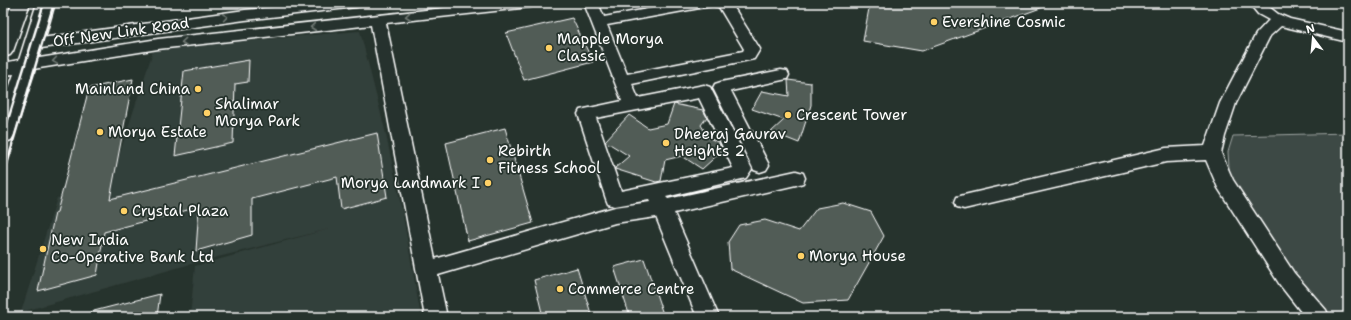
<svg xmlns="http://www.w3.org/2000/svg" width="1351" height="320" font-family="'Shantell Sans',sans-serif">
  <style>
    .built { fill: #333f3a }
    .green { fill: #3e4944; stroke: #9ea4a2 }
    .building { fill: #515c57; stroke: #fff }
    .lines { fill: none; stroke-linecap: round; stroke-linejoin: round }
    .minor-casing { stroke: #fff; stroke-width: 3 }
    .major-casing { stroke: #fff; stroke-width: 3 }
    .minor { fill: #26332d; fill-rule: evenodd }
    .major { fill: #26332d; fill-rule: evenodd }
    .rail-far1 { stroke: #fff; stroke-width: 2.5 }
    .rail { stroke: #fff; stroke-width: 3 }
    .oneway { stroke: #727a76 }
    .poi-dot { fill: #ffd166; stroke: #26332d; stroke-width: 1.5 }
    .labels { text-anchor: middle; stroke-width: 3.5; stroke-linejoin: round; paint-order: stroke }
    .poi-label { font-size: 15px; fill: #fff; stroke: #26332d; text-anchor: start }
    .street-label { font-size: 15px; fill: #fff; stroke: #26332d }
  </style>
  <rect width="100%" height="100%" fill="#26332d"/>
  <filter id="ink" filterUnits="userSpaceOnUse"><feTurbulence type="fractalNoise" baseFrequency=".025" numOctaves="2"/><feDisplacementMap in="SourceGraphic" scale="8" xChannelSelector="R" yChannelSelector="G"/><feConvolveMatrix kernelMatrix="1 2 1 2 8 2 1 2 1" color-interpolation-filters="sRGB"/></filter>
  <g filter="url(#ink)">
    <path class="built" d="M360,31L385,130L402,210L421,317H190L195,266L329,229L198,262L21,312L57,198L109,186L154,48Z"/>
    <path class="green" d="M1348,133V317H1324L1230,183L1228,152L1233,136Z"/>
    <path class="building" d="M870,3H1048L1049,5L922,51L863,41Z
      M572,18L593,62L524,80L506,33Z
      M249,60L248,82L235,84L233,143L175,156L184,71Z
      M133,79L110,199L377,133L387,197L341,209L337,177L252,199V235L196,251L199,207L104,232L97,275L38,291L55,213L57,212L89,88Z
      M788,80L811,83V105L799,143L771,132L784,120L752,109L762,91L789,96Z
      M674,104L703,110L707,117L701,125L709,138L718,142L723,150L702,169L682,156L665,160L661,181L656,182L615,169V168L629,156L605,141L629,115L648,128L667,124Z
      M505,128L533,223L468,241L446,143Z
      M843,203L871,212L884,236L848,300L803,303L730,269L728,242L739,225L765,220L799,231L817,208Z
      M644,259L664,317H630L614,267Z
      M577,268L592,317H543L534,280Z
      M160,294L157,317H91L90,312Z"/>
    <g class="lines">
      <defs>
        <path id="minor" d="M315,3H363L361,6L356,7L245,20L34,49L29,47L26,44L29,41L34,39L245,10Z
          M490,3H537L535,6L530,7L386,23L435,259L615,207L650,202L649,200L615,206L608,204L606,199L578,114L580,110L622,101L584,3H598L604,17L680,3H712L710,6L705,7L607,25L627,74L743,51L744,49L719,7L715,6L713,3H731L760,49L754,59L632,84L638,98L704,85L710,87L752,169L746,178L666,197L668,199L796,171L803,173L805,178L803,183L796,185L674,213L719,317H697L656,217L615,223L438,275L447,317H425L371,25L158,49L27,70L21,69L19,65L21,61L27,60L158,39ZM699,98L733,168L621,191L596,118Z
          M1249,3H1264L1278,14L1290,19L1348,32V42L1281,26L1270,36L1236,103L1225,136L1221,153L1233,180L1294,273L1326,310L1329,317H1305L1280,285L1218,188L1206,160L1166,162L964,209L957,207L955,202L957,197L964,195L1166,148L1205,146L1220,103L1256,34L1269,20L1258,14Z
          M781,70L787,71L789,75L787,79L731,91L769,165L766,170L760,172L754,170L713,88L715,84L721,82Z"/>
        <path id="major" d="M12,3H30L13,51L10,55L3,57V26Z
          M37,3H55L43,44L14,135L11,140L3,143V105L14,74L3,75V63L19,60Z"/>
      </defs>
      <use href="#minor" class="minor-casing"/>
      <use href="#major" class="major-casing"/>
      <use href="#minor" class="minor"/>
      <use href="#major" class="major"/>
      <path class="rail-far1" d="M3,136L44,3
        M12,145L54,3"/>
      <path class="rail" d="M3,176L13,144"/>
    </g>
    <defs><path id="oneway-chevron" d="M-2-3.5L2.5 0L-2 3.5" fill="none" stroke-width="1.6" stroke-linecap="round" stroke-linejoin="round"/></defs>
    <g class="oneway">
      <use href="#oneway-chevron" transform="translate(408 16) rotate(174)"/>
      <use href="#oneway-chevron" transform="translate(225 17) rotate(-8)"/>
      <use href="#oneway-chevron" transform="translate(313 27) rotate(174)"/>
      <use href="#oneway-chevron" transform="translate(184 42) rotate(174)"/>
      <use href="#oneway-chevron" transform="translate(55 61) rotate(171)"/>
    </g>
  </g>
  <g class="poi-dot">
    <circle cx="934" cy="22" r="4"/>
    <circle cx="549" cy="48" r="4"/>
    <circle cx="198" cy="89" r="4"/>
    <circle cx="207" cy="113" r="4"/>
    <circle cx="788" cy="115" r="4"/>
    <circle cx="100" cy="132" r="4"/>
    <circle cx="666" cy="143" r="4"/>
    <circle cx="490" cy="160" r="4"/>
    <circle cx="488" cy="183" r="4"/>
    <circle cx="124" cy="211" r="4"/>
    <circle cx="43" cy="249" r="4"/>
    <circle cx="801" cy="256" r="4"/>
    <circle cx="560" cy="289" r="4"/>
  </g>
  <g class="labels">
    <g class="poi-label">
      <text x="942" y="27">Evershine Cosmic</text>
      <text x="557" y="44">Mapple Morya<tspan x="557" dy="17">Classic</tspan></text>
      <text x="190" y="94" text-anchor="end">Mainland China</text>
      <text x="215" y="109">Shalimar<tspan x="215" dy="17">Morya Park</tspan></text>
      <text x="796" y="120">Crescent Tower</text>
      <text x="108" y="137">Morya Estate</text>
      <text x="674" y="139">Dheeraj Gaurav<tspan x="674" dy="17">Heights 2</tspan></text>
      <text x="498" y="156">Rebirth<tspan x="498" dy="17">Fitness School</tspan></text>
      <text x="480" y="188" text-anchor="end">Morya Landmark I</text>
      <text x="132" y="216">Crystal Plaza</text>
      <text x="51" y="245">New India<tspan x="51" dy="17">Co-Operative Bank Ltd</tspan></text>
      <text x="809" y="261">Morya House</text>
      <text x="568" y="294">Commerce Centre</text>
    </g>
    <g class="street-label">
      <text transform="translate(121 32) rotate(-8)" y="5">Off New Link Road</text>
    </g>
  </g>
  <rect width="1351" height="320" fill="none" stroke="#26332d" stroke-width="16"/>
  <rect x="8" y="8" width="1335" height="304" fill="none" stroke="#fff" stroke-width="1.5" filter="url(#ink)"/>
  <g transform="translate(1313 38) rotate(344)" stroke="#26332d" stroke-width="3" paint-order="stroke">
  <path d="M0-3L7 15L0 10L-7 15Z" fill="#ffffff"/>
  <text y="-6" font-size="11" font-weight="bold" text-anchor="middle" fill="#ffffff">N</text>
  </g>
</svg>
